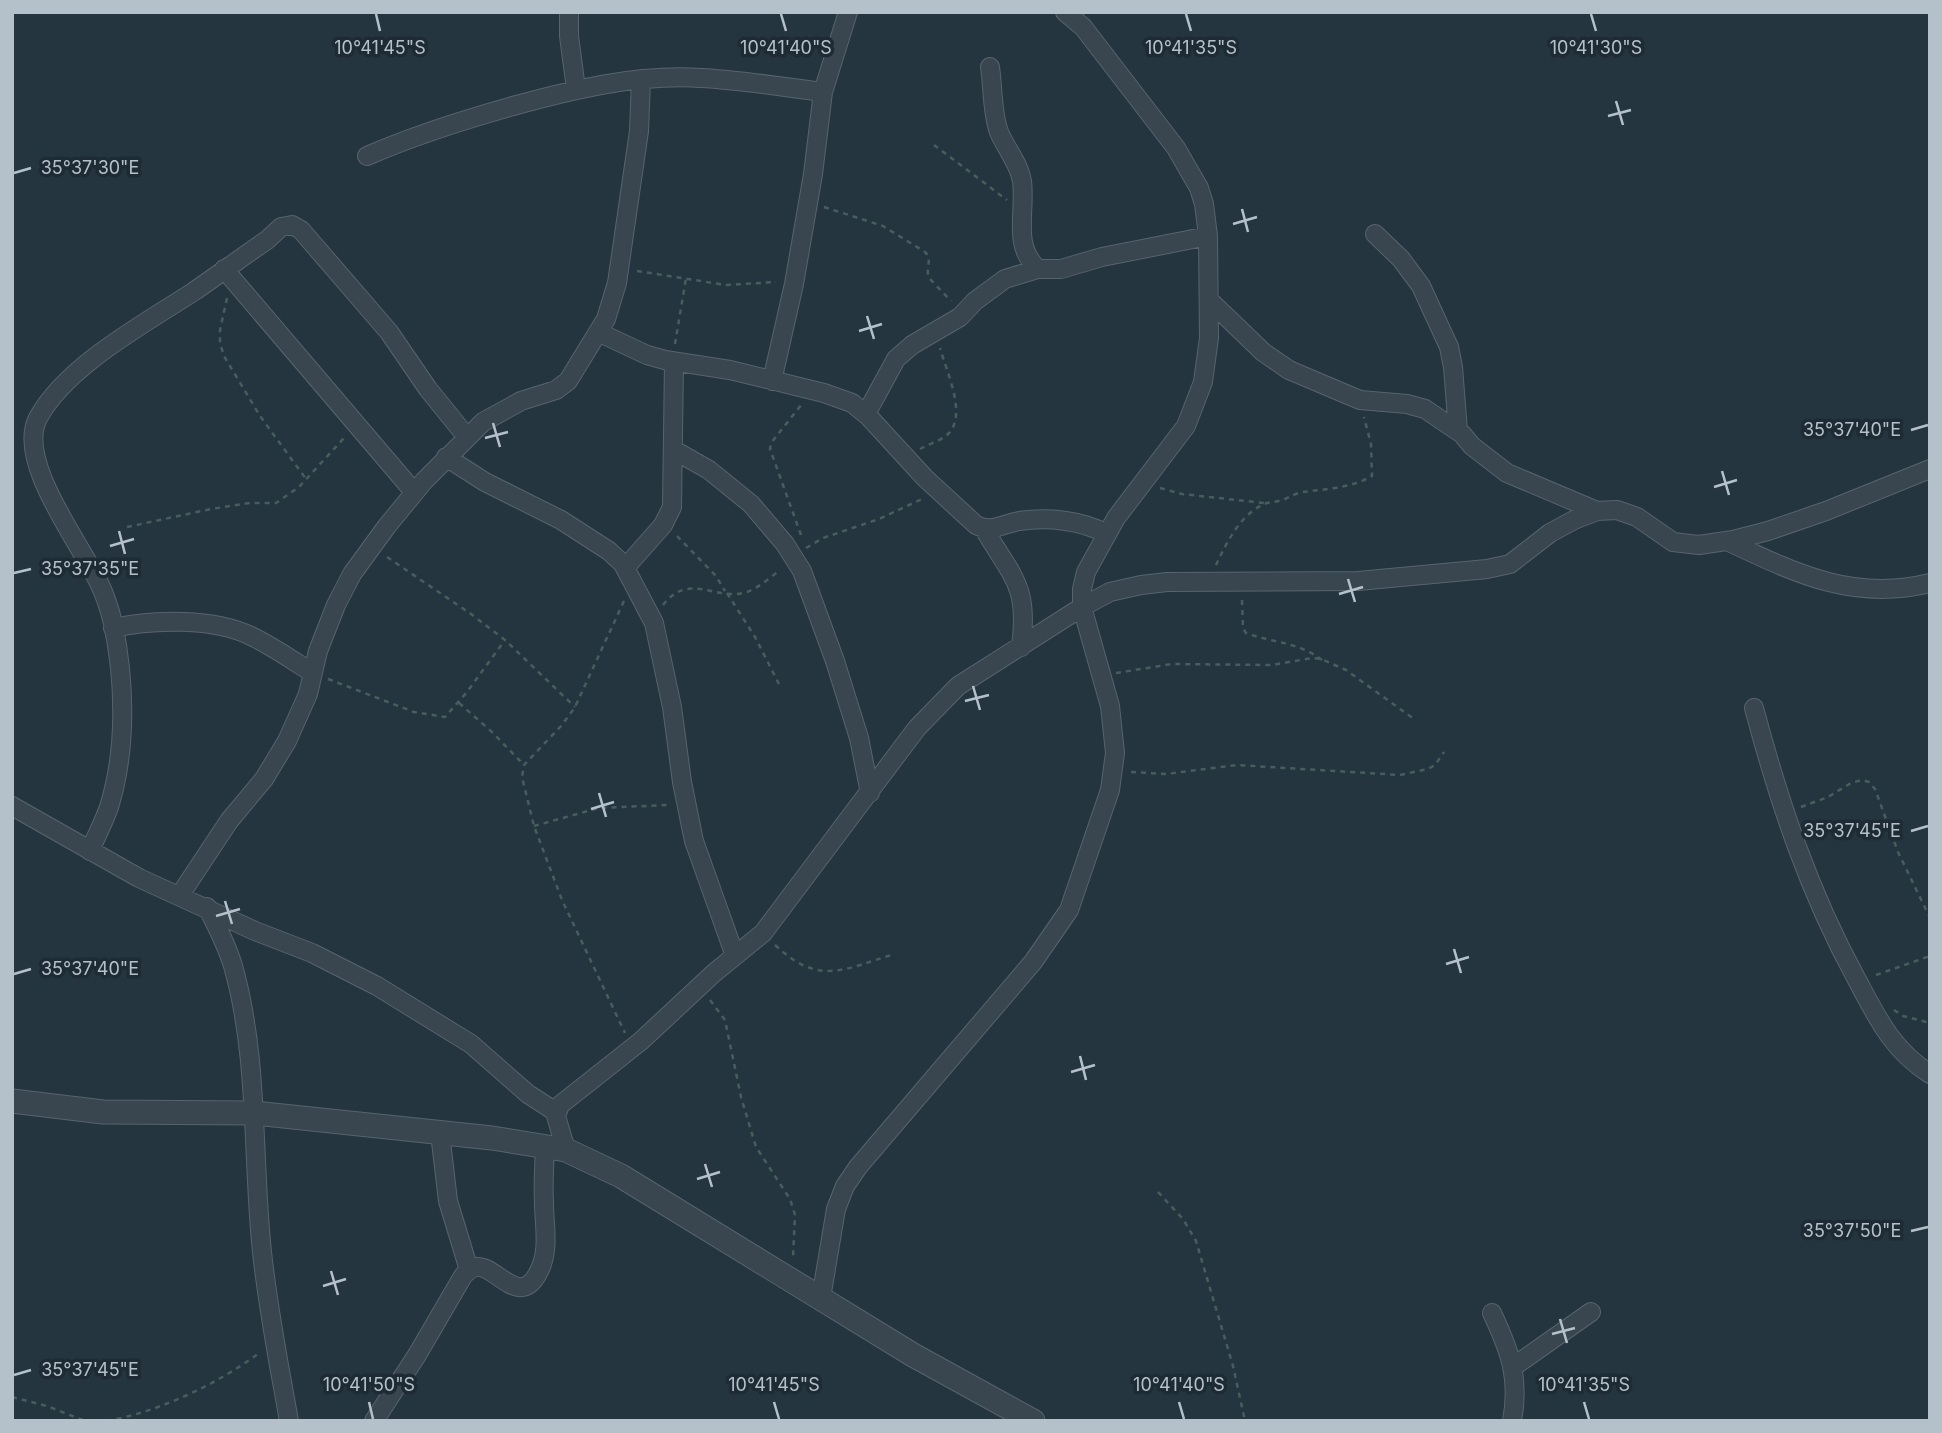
<svg xmlns="http://www.w3.org/2000/svg" width="1942" height="1433" font-family="Inter,sans-serif">
  <style>
    .lines { fill: none; stroke-linecap: round; stroke-linejoin: round }
    .minor-casing { stroke: #57646d; stroke-width: 20 }
    .tertiary-casing { stroke: #57646d; stroke-width: 25 }
    .path { stroke: #475e5d; stroke-width: 2.5; stroke-dasharray: 5 5; stroke-linecap: butt }
    .minor { stroke: #39464f; stroke-width: 18 }
    .tertiary { stroke: #39464f; stroke-width: 23 }
    .ticks { fill: none; stroke: #b5c1ca; stroke-width: 2.5 }
    .ticks-label { font-size: 18px; text-anchor: middle; fill: #b5c1ca; stroke: #1e2b34; stroke-width: 7; stroke-linejoin: round; paint-order: stroke }
  </style>
  <rect width="100%" height="100%" fill="#25353f"/>
  <g class="lines">
    <defs>
      <path id="minor" d="M569,12V36L576,89
        M990,67C993,87 992,113 999,132C1006,149 1019,163 1022,181C1026,212 1012,246 1038,269H1061L1102,257L1208,236
        M367,156C415,135 463,120 513,106C575,89 637,74 701,78C742,80 782,87 823,92
        M1375,234L1401,259L1421,286L1449,347L1453,367L1458,431
        M224,269L414,492
        M1209,300L1263,352L1289,370L1360,400L1407,404L1425,409L1462,434L1472,446L1507,473L1597,511
        M598,332L647,355L665,360L730,370L824,393L852,403L868,416L925,478L976,525C992,533 1002,524 1019,521C1048,517 1081,520 1107,534
        M772,381L794,284L813,174L823,92L848,12
        M866,414L896,359L912,345L960,317L975,301L1005,279L1038,269
        M674,450L709,470L751,504L785,544L802,571L835,661L859,738L870,793
        M446,457L485,482L561,520L609,551L623,564L654,623L672,707L682,782L694,841L735,956
        M984,529C1013,578 1029,586 1021,647
        M1727,541C1795,573 1853,602 1930,583
        M625,568L663,525L672,507L674,362
        M113,628C153,619 214,618 251,636C272,646 292,660 311,672
        M1754,708C1779,802 1809,892 1856,978C1877,1017 1891,1049 1930,1074
        M12,806L139,878L255,931L312,953L377,986L471,1044L528,1094L556,1112
        M90,851C96,836 104,822 109,807C127,749 125,681 113,623C110,611 106,598 101,587C84,548 15,462 38,418C66,366 144,324 193,292C218,275 242,257 267,240L281,227L292,225L301,230L389,332L428,389L466,436
        M180,895L229,821L264,779L287,741L308,694L318,651L336,605L352,574L387,526L424,481L483,422L521,401L556,390L568,381L606,319L617,283L639,131L641,79
        M207,907C217,926 227,946 233,966C259,1057 252,1158 262,1252C268,1309 279,1365 289,1421
        M440,1133L448,1201L469,1270
        M566,1150L556,1116L560,1105L641,1041L714,973L763,933L917,728L958,686L1082,607L1110,592L1141,585L1167,582L1358,581L1487,569L1510,564L1550,533L1574,520L1597,511L1617,510L1637,517L1673,542L1699,545L1733,540L1768,531L1826,511L1930,469
        M821,1298L836,1209L845,1186L858,1167L1033,962L1069,910L1110,790L1115,753L1110,706L1082,607V589L1086,572L1116,518L1186,426L1203,382L1209,338L1208,236L1204,204L1199,188L1176,148L1083,27L1065,12
        M1492,1313C1510,1351 1520,1378 1512,1421
        M1513,1367L1591,1312
        M374,1421L417,1355L463,1276C466,1273 470,1268 476,1267C496,1264 520,1311 539,1271C550,1250 544,1225 544,1202C543,1184 544,1166 545,1148"/>
      <path id="tertiary" d="M12,1101L103,1112L254,1113L492,1138L566,1150L621,1176L913,1355L1033,1421"/>
    </defs>
    <use href="#minor" class="minor-casing"/>
    <use href="#tertiary" class="tertiary-casing"/>
    <path class="path" d="M934,145L1007,200
      M824,207L883,226L925,252C933,260 925,269 929,278L951,301
      M637,271L726,285L776,282
      M227,298L220,330V343L224,356L260,416L306,479
      M675,344L686,278
      M920,449C929,444 941,441 949,433C967,414 946,370 940,348
      M1160,488L1182,494L1264,503
      M127,527L211,509L250,503H276L299,487L344,438
      M801,535L770,449L771,443L802,404
      M677,536L716,576L725,591
      M806,548L823,538L879,519L922,499
      M387,557L471,614L505,640L575,707
      M1216,565C1227,542 1239,517 1262,505C1268,502 1276,502 1283,500C1290,497 1296,493 1303,492C1326,489 1351,488 1372,476L1371,444L1364,417
      M727,593L755,637L779,684
      M1242,600L1243,628L1246,633C1273,643 1299,642 1322,660
      M624,601L575,707L562,725L524,765L522,777L534,826L562,900L625,1033
      M663,605C689,571 716,602 747,592C758,588 770,578 780,570
      M1116,673L1172,664L1272,665L1312,658L1321,659L1346,670L1414,719
      M328,679L414,712L445,717L467,692L505,640
      M459,703L492,732L524,765
      M1131,772L1166,774L1237,765L1400,775L1428,769L1435,765L1444,752
      M1801,807L1828,797L1851,783L1862,780L1869,782L1875,789L1898,852L1930,918
      M534,826L599,808L668,805
      M775,945C820,987 843,969 895,954
      M1876,975L1930,956
      M710,1000L725,1020L741,1097L756,1147L790,1199L795,1215L793,1257
      M1894,1010L1903,1016L1930,1023
      M1158,1192L1183,1219L1196,1241L1233,1366L1245,1421
      M12,1397L47,1406L85,1421
      M107,1421C158,1412 218,1384 259,1353"/>
    <use href="#minor" class="minor"/>
    <use href="#tertiary" class="tertiary"/>
  </g>
  <path class="ticks" d="M376,14L380,31M781,14L786,31M1186,14L1191,31M1591,14L1596,31M1616,101L1623,125M1608,116L1631,110M14,173L31,168M1242,209L1248,232M1233,224L1257,217M867,316L874,339M859,331L882,324M493,423L500,447M1911,430L1928,425M485,438L508,432M1722,471L1729,495M1714,487L1737,480M119,531L125,554M110,546L134,539M14,573L31,569M1348,579L1355,602M1339,594L1363,587M973,686L980,710M965,701L989,695M599,793L606,817M591,809L614,802M1911,831L1928,826M225,901L232,924M216,916L240,909M1454,949L1461,973M1446,964L1469,957M14,974L31,969M1080,1056L1086,1080M1071,1072L1095,1065M705,1164L712,1187M697,1179L720,1172M1911,1231L1928,1227M331,1271L338,1295M323,1286L346,1279M1560,1319L1567,1343M1552,1334L1575,1328M14,1375L31,1370M369,1402L373,1419M774,1402L779,1419M1179,1402L1184,1419M1584,1402L1589,1419"/>
  <g class="ticks-label">
    <text x="380" y="54">10°41'45"S</text>
    <text x="786" y="54">10°41'40"S</text>
    <text x="1191" y="54">10°41'35"S</text>
    <text x="1596" y="54">10°41'30"S</text>
    <text x="90" y="174">35°37'30"E</text>
    <text x="1852" y="436">35°37'40"E</text>
    <text x="90" y="575">35°37'35"E</text>
    <text x="1852" y="837">35°37'45"E</text>
    <text x="90" y="975">35°37'40"E</text>
    <text x="1852" y="1237">35°37'50"E</text>
    <text x="90" y="1376">35°37'45"E</text>
    <text x="369" y="1391">10°41'50"S</text>
    <text x="774" y="1391">10°41'45"S</text>
    <text x="1179" y="1391">10°41'40"S</text>
    <text x="1584" y="1391">10°41'35"S</text>
  </g>
  <rect width="1942" height="1433" fill="none" stroke="#b5c1ca" stroke-width="28"/>
</svg>
